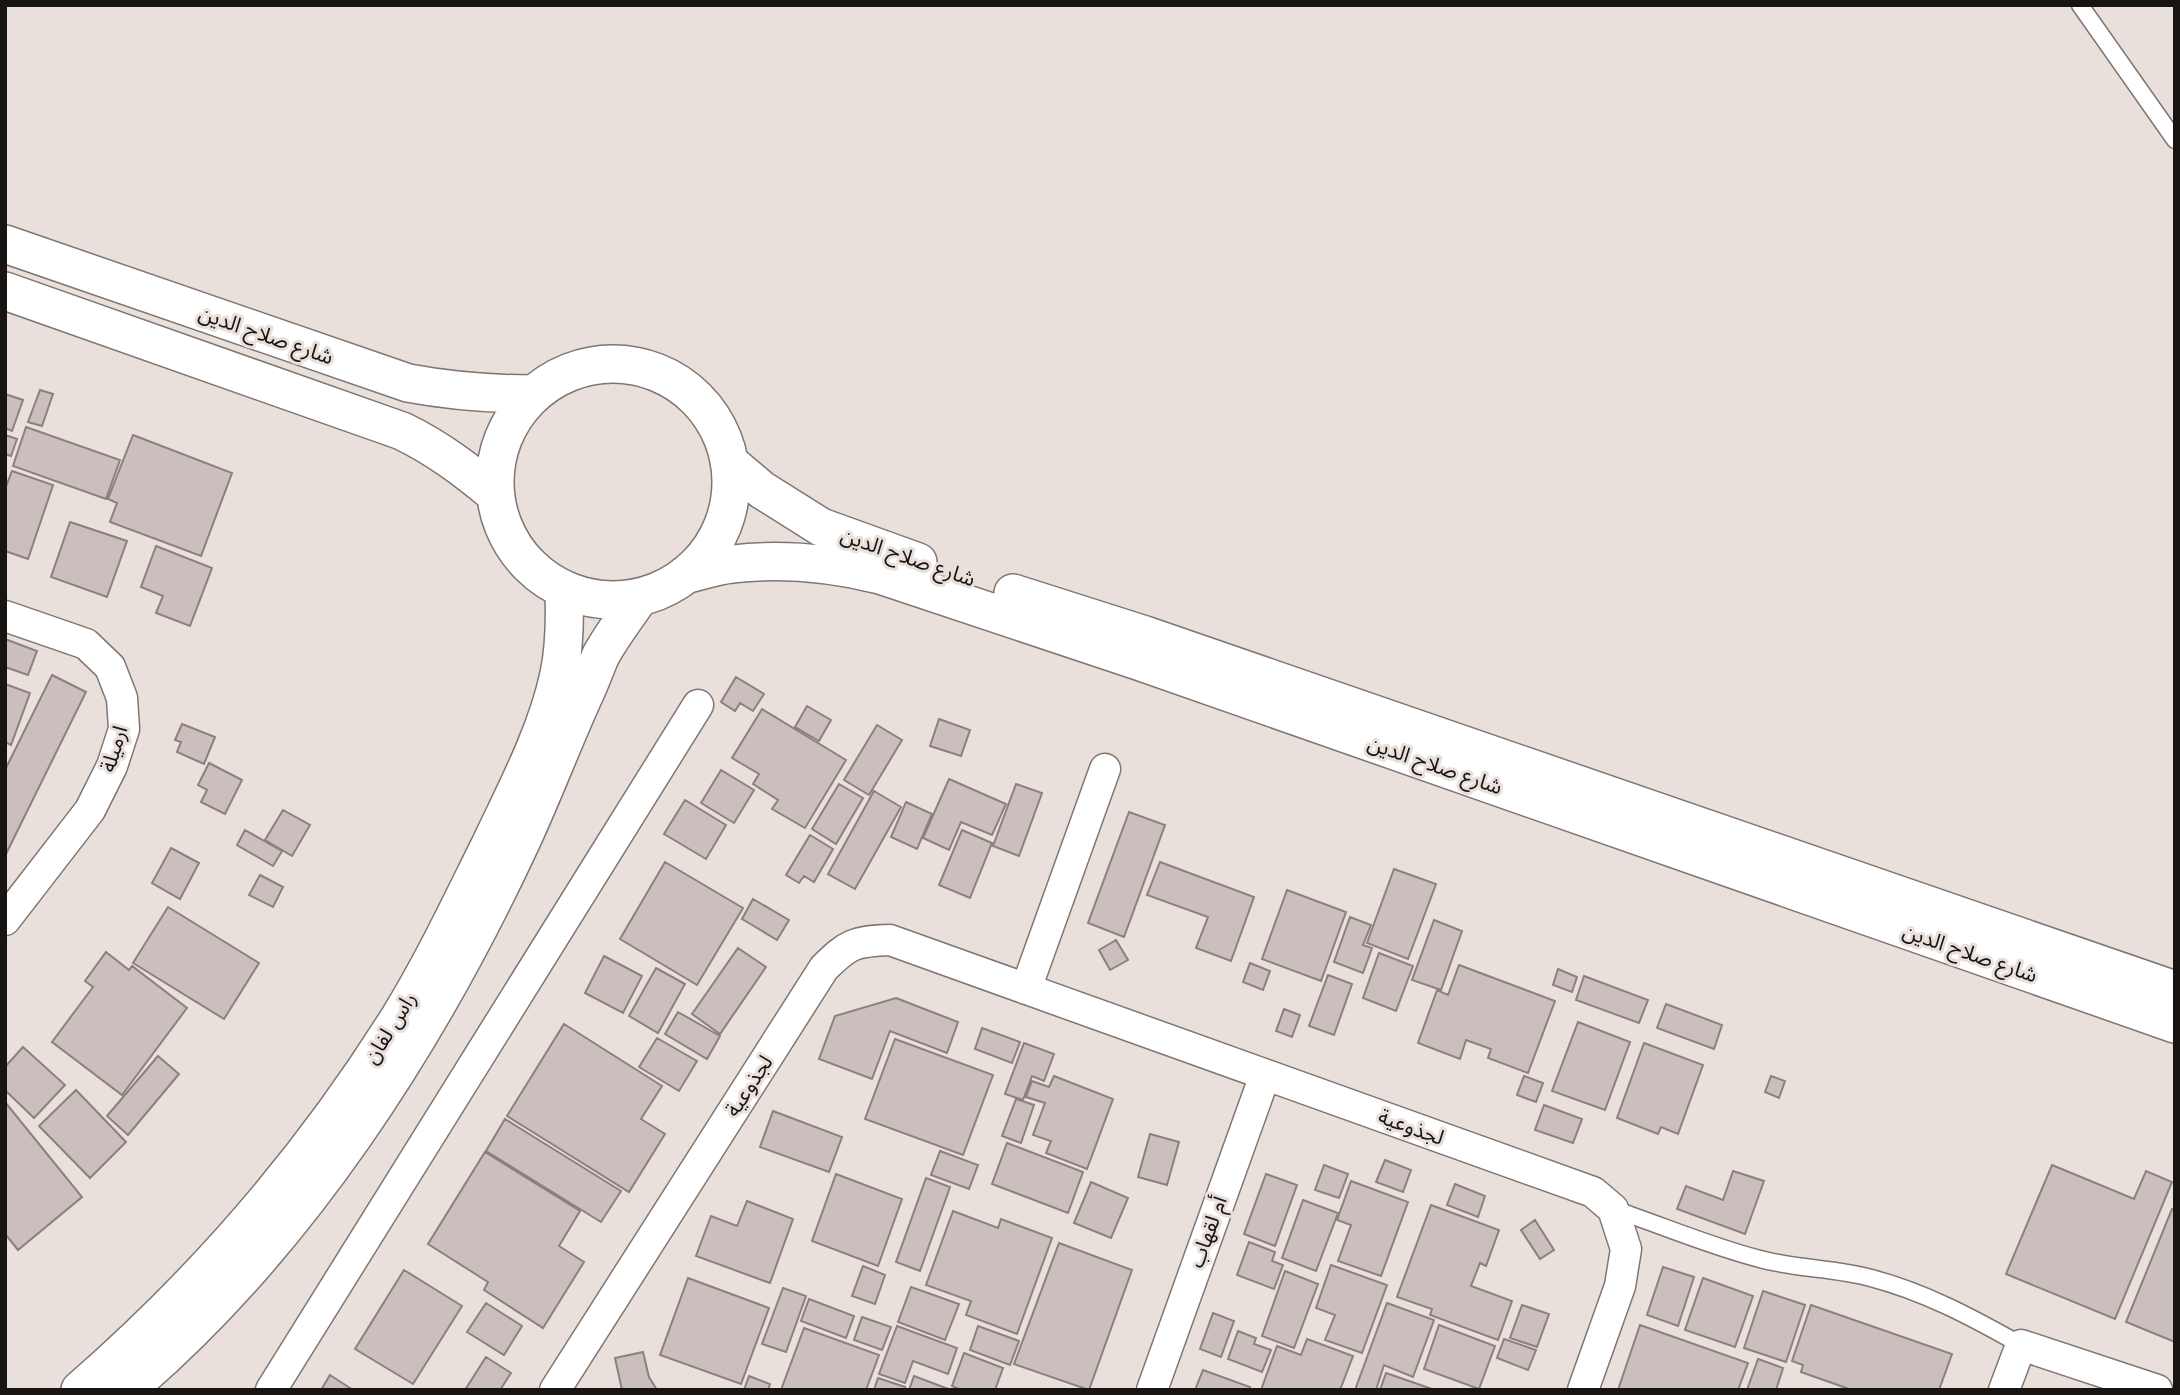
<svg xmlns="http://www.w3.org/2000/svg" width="2180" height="1395" font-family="Arial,'Noto Sans Arabic',sans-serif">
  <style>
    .building { fill: #cabfbd; stroke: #8b807e; stroke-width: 2 }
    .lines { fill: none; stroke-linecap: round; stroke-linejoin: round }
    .service-casing { stroke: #7f7671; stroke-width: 19 }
    .minor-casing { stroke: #7f7671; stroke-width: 33 }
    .tertiary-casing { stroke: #7f7671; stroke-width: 40 }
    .service { stroke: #fff; stroke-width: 16 }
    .minor { stroke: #fff; stroke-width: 30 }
    .tertiary { stroke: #fff; stroke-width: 37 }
    .labels { text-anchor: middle; stroke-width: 6; stroke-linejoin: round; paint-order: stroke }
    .street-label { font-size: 21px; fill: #171412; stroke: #eae0db }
  </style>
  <rect width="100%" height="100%" fill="#eae0db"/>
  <path class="building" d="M40,390L53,394L42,426L28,422Z
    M5,394L23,400L12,431L5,428Z
    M26,427L120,460L106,499L13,466Z
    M5,435L17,439L11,456L5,454Z
    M133,435L232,473L201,556L110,522L117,503L108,499Z
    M12,471L53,485L28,559L5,551V489Z
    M70,522L127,541L107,597L51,577Z
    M156,546L212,568L190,626L156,613L163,596L141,587Z
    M5,639L37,651L28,675L5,667Z
    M52,675L86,692L5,856V770Z
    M736,677L764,694L753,711L740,703L735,711L721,702Z
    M5,684L30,693L11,745L5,742Z
    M807,706L831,720L819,741L795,727Z
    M762,709L846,760L805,828L772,809L778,800L753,784L759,774L732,758Z
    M939,719L970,730L961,756L930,746Z
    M182,724L215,737L204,764L177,752L181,742L175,740Z
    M877,725L902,740L869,795L844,780Z
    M209,763L242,780L225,814L201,802L207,790L198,785Z
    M721,770L754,790L734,823L701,803Z
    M949,779L1006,804L992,835L961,822L949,850L923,838Z
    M839,784L863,798L836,844L812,829Z
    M1016,784L1042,793L1019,856L993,846Z
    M874,791L901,807L855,889L828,874Z
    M685,800L726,825L706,859L664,834Z
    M906,802L932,814L917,849L891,837Z
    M283,810L310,825L292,856L265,840Z
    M1129,812L1165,825L1124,937L1088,923Z
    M245,830L282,851L273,866L237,845Z
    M962,830L992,843L970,898L939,885Z
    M810,835L833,849L814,882L804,876L799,883L786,875Z
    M171,848L199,863L180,899L152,883Z
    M665,862L743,908L697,985L620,939Z
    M1160,862L1254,897L1231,961L1196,948L1208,917L1147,895Z
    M1394,869L1436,884L1408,959L1367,943Z
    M260,875L283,887L273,907L249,895Z
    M1287,890L1346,912L1321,981L1262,959Z
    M753,899L789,920L777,940L742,919Z
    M168,907L259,963L224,1019L133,963Z
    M1350,917L1371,925L1363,945L1372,948L1363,973L1334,962Z
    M1434,920L1462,931L1441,990L1412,980Z
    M1116,940L1128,960L1110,970L1099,950Z
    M738,948L766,967L720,1034L692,1014Z
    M106,952L129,970L132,966L187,1008L122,1095L52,1042L93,987L85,981Z
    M1379,953L1413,966L1396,1011L1363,998Z
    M604,956L642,976L623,1013L585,993Z
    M1250,963L1270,971L1263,990L1243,982Z
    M1459,965L1555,1001L1528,1073L1488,1058L1491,1049L1466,1040L1460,1059L1418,1043L1437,990L1448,995Z
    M656,968L685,984L658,1033L629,1016Z
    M1558,969L1577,977L1572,992L1553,985Z
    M1328,975L1352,984L1334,1035L1309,1026Z
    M1584,976L1648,1000L1639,1023L1576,1000Z
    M896,998L958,1022L947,1053L890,1031L872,1079L819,1059L835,1016Z
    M1666,1004L1722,1025L1714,1049L1657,1028Z
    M1284,1009L1300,1015L1292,1037L1276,1031Z
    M678,1012L720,1036L707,1059L665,1034Z
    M1578,1022L1630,1042L1605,1110L1552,1091Z
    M564,1024L662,1086L641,1119L665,1134L629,1192L507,1116Z
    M982,1028L1020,1042L1012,1063L975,1049Z
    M657,1038L697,1061L679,1091L639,1067Z
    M895,1039L993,1075L963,1155L865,1119Z
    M1024,1043L1054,1054L1044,1081L1032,1076L1023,1100L1005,1094Z
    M1644,1043L1703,1065L1678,1134L1661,1127L1658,1134L1617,1118Z
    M23,1047L65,1085L34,1118L5,1090V1067Z
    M158,1056L179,1074L128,1135L107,1116Z
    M1054,1076L1113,1099L1087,1169L1046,1153L1051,1141L1033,1135L1045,1103L1026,1097L1032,1081L1049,1087Z
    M1524,1076L1543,1083L1536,1102L1517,1095Z
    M1771,1076L1785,1081L1779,1098L1765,1092Z
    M76,1090L126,1142L90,1178L39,1126Z
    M1016,1099L1034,1105L1021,1143L1002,1136Z
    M5,1102L82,1197L18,1250L5,1234Z
    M1544,1105L1582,1119L1573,1143L1535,1130Z
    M773,1111L842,1137L829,1172L760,1147Z
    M505,1119L621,1191L601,1222L486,1151Z
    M1150,1134L1179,1142L1167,1185L1138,1177Z
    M1007,1143L1083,1172L1068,1213L992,1184Z
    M940,1151L978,1165L969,1189L931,1175Z
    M485,1152L580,1211L559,1246L584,1262L543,1328L484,1290L488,1282L428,1244Z
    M1385,1160L1411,1170L1403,1192L1376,1182Z
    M1324,1165L1348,1174L1339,1198L1315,1190Z
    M2052,1165L2134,1199L2146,1171L2172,1182L2115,1319L2006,1274Z
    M1733,1171L1764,1181L1745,1234L1677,1209L1686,1186L1723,1200Z
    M836,1174L902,1199L878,1266L812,1241Z
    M1266,1174L1297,1185L1275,1246L1244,1234Z
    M926,1178L950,1187L920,1271L896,1262Z
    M1351,1181L1408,1202L1381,1276L1338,1261L1351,1225L1337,1220Z
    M1091,1182L1128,1198L1111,1238L1074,1223Z
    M1455,1184L1485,1196L1478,1217L1447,1205Z
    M1303,1200L1338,1213L1316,1271L1282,1258Z
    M747,1201L793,1219L770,1283L696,1256L711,1216L737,1226Z
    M1431,1205L1499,1230L1486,1266L1480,1263L1471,1286L1512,1301L1498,1340L1430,1315L1432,1309L1397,1297Z
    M2172,1209L2175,1210V1342L2126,1322Z
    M953,1211L998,1228L1001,1219L1052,1238L1017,1334L966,1315L971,1301L926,1285Z
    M1535,1220L1554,1250L1540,1259L1521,1230Z
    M1249,1242L1275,1252L1272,1261L1283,1265L1274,1289L1237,1275Z
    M1059,1243L1132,1270L1089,1390L1014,1364Z
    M1331,1265L1387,1285L1362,1353L1325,1340L1335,1315L1316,1308Z
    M863,1266L885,1275L875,1304L852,1296Z
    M1663,1267L1694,1277L1678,1326L1647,1315Z
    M404,1270L462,1306L413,1384L355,1349Z
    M1285,1271L1318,1284L1294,1348L1262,1336Z
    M688,1278L769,1308L741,1384L660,1355Z
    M1703,1278L1753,1296L1735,1347L1685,1330Z
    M911,1287L959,1304L945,1340L898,1322Z
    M783,1288L806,1296L786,1352L762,1344Z
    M1763,1291L1805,1305L1786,1362L1744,1348Z
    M809,1299L854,1316L846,1338L801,1321Z
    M486,1303L522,1326L504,1355L467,1332Z
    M1387,1303L1434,1320L1413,1377L1384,1365L1376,1390H1355Z
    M1522,1305L1549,1314L1537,1347L1510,1338Z
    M1811,1305L1952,1354L1939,1390H1852L1801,1372L1803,1365L1792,1361Z
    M1213,1313L1234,1321L1221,1357L1200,1349Z
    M862,1317L891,1327L882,1350L854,1340Z
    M1439,1325L1495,1346L1479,1389L1424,1369Z
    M1640,1325L1748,1363L1738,1390H1618Z
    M897,1326L957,1348L948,1374L913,1361L905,1383L879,1374Z
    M978,1326L1019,1341L1010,1365L970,1350Z
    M804,1328L879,1355L866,1390H781Z
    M1238,1331L1256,1338L1254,1344L1271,1350L1262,1372L1228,1359Z
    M1307,1339L1353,1356L1340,1390H1261L1277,1346L1301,1355Z
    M1504,1339L1536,1350L1528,1370L1497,1358Z
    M643,1352L649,1377L657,1390H622L615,1358Z
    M964,1353L1003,1368L995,1390H961L952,1386Z
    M486,1357L511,1373L500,1390H465Z
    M1758,1359L1783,1368L1776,1390H1747Z
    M1203,1370L1250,1387L1249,1390H1195Z
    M1386,1373L1435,1390H1380Z
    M330,1375L353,1390H321Z
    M749,1376L770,1384L768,1390H744Z
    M914,1376L951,1390H909Z
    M878,1378L905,1387L904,1390H874Z"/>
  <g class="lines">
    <defs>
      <path id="service" d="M2080,5L2175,140
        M1613,1209C1661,1225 1712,1247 1760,1259C1796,1269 1835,1268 1871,1278C1925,1292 1973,1318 2021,1345"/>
      <path id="minor" d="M5,616L86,644L110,667L122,698L124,729L112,766L90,810L5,920
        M1026,989L1105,769
        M271,1390L698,705
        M555,1390L824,968C848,944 855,941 890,940L1593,1192L1613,1209L1626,1249L1620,1286L1583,1390
        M1152,1390L1265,1075
        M2004,1390L2021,1345L2157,1390"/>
      <path id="tertiary" d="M5,244L408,383C451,391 491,394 534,394
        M5,291L402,431C437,448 465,469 495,494
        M495 482a118 118 0 1 1 236 0a118 118 0 1 1-236 0Z
        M729,462L762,490L821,527L918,562
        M685,575C701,571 717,565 733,564C783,558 831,563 880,575L1138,661L2175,1024
        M1013,593L1145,635L2175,990
        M80,1390C204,1282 312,1157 399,1018C433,963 461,903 490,845C515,792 547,732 559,674C565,646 565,618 564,590
        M127,1390C298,1245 428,1042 522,840C545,790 564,739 587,689C592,678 596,666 601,655C612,635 626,617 639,598"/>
    </defs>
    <use href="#service" class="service-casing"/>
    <use href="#minor" class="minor-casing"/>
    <use href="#tertiary" class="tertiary-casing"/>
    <use href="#service" class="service"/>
    <use href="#minor" class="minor"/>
    <use href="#tertiary" class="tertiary"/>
  </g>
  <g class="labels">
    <g class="street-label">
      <text transform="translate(266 335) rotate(19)" y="7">شارع صلاح الدين</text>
      <text transform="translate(908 557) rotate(19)" y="7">شارع صلاح الدين</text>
      <text transform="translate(114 749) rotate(-73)" y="7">ارميلة</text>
      <text transform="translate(1435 765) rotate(19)" y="7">شارع صلاح الدين</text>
      <text transform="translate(1970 953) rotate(19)" y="7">شارع صلاح الدين</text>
      <text transform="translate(390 1028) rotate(-58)" y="7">راس لفان</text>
      <text transform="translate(749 1086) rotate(-57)" y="7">لجذوعية</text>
      <text transform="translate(1411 1127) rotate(20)" y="7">لجذوعية</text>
      <text transform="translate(1208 1232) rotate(-70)" y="7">أم لقهاب</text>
    </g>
  </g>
  <rect width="2180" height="1395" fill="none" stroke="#171412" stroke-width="14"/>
</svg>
